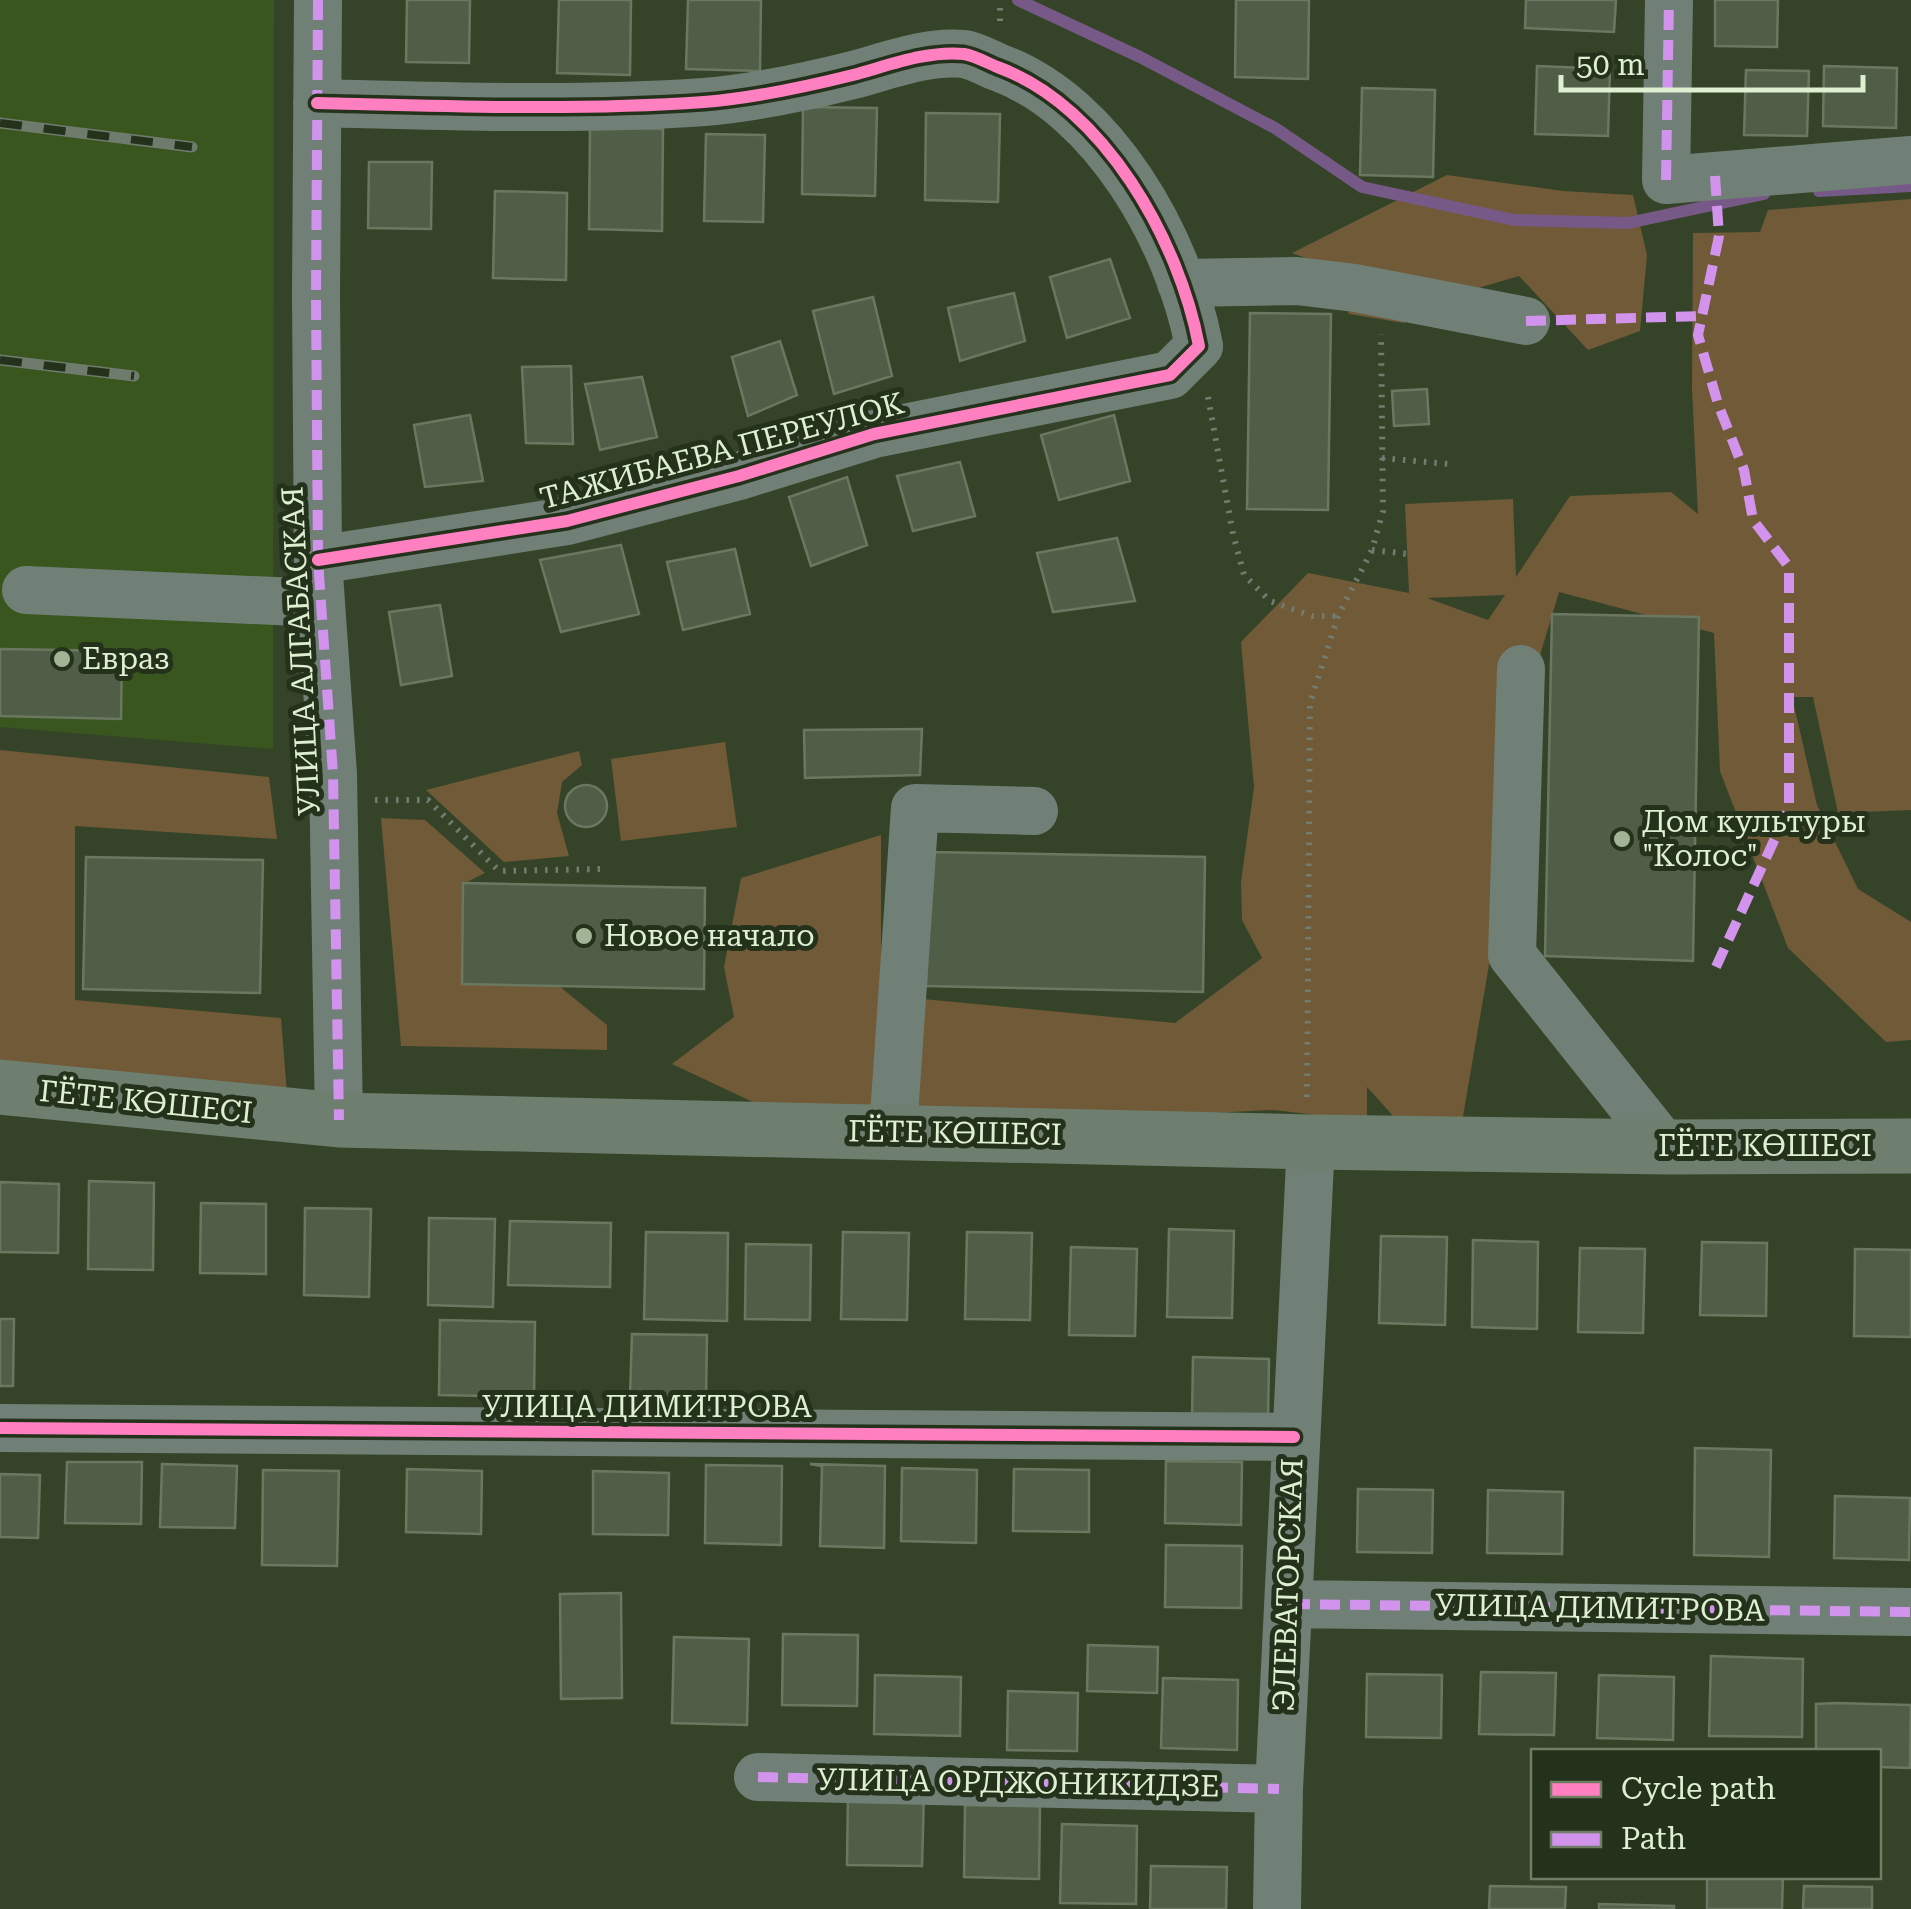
<svg xmlns="http://www.w3.org/2000/svg" width="1911" height="1909" font-family="'Roboto Serif',serif">
  <style>
    .built { fill: #38561e }
    .green { fill: #705a37; fill-rule: evenodd }
    .lines { fill: none; stroke-linecap: round; stroke-linejoin: round }
    .stream { stroke: #775987; stroke-width: 12 }
    .building { fill: #515e47; stroke: #6b7861; stroke-width: 2.5 }
    .path { stroke: #717d71; stroke-width: 6; stroke-dasharray: 2.5 8; stroke-linecap: butt }
    .minor { stroke: #718077; stroke-width: 48 }
    .major { stroke: #6e7f70; stroke-width: 55 }
    .rail-casing { stroke: #6f7b6c; stroke-width: 11 }
    .rail { stroke: #25321b; stroke-width: 8; stroke-dasharray: 22; stroke-linecap: butt }
    .quiet { stroke: #d193ec; stroke-width: 10; stroke-dasharray: 20 10; stroke-linecap: butt }
    .cycleway-casing { stroke: #25321b; stroke-width: 19 }
    .cycleway { stroke: #ff80c0; stroke-width: 12 }
    .poi-dot { fill: #a3b396; stroke: #25321b; stroke-width: 4 }
    .labels { text-anchor: middle; stroke-width: 10; stroke-linejoin: round; paint-order: stroke }
    .street-label { font-size: 30px; fill: #deefd2; stroke: #25321b }
    .poi-label { font-size: 30px; fill: #deefd2; stroke: #25321b; text-anchor: start }
  </style>
  <rect width="100%" height="100%" fill="#354428"/>
  <path class="built" d="M0,0H274L273,749L0,727Z"/>
  <path class="green" d="M1447,175L1563,191L1633,195L1647,255L1640,331L1588,350L1519,276L1458,294L1404,323L1349,314L1333,268L1292,253Z
    M1911,199V810L1838,813L1813,697H1792L1817,805L1858,889L1911,922V1040L1886,1042L1788,948L1720,771L1714,633L1559,592L1541,652L1514,870L1489,965L1462,1122L1396,1119L1367,1087V1121L1274,1110L1210,1113L755,1103L672,1064L734,1017L724,967L741,878L881,835V995L1175,1023L1262,958L1242,920L1241,882L1254,787L1241,642L1308,573L1409,593L1405,504L1513,499L1516,577L1570,496L1671,492L1698,514L1692,389L1693,233L1760,232L1768,210ZM1505,595L1488,620L1427,598L1504,595Z
    M725,742L737,827L621,841L611,759Z
    M0,750L269,777L277,839L75,826V1000L281,1018L287,1094L0,1065Z
    M579,751L582,765L562,782L557,813L569,856L504,862L426,790Z
    M381,818L425,820L485,873L463,884L462,984L559,986L607,1025V1050L401,1046Z"/>
  <g class="lines">
    <path class="stream" d="M1018,0L1140,57L1275,128L1362,187L1514,220L1628,223L1764,194
      M1819,191L1911,186"/>
  </g>
  <path class="building" d="M407,0H470L469,63L406,62Z
    M559,0H631L630,75L557,73Z
    M688,0H761L760,71L686,69Z
    M1236,0H1309L1308,79L1235,77Z
    M1526,0H1616L1614,32L1525,28Z
    M1715,0H1778L1777,47L1715,46Z
    M1537,66L1610,69L1608,136L1535,134Z
    M1824,66L1897,68L1896,128L1823,126Z
    M1746,70L1809,71L1807,136L1744,135Z
    M1362,88L1435,90L1433,177L1360,175Z
    M803,107L877,108L875,196L802,194Z
    M926,113L1000,114L998,202L925,200Z
    M590,127L663,129L662,231L589,229Z
    M706,134L765,135L763,222L704,221Z
    M369,162H432L431,229L368,228Z
    M495,191L567,193L566,280L493,278Z
    M1110,259L1130,318L1067,338L1050,277Z
    M1014,293L1025,341L960,361L948,308Z
    M873,297L892,376L834,394L813,311Z
    M1250,313L1331,314L1328,510L1247,509Z
    M780,341L797,395L748,416L732,357Z
    M571,366L573,444L526,443L522,367Z
    M642,377L657,437L600,450L585,384Z
    M1427,389L1429,424L1394,426L1392,391Z
    M470,415L483,481L425,487L414,425Z
    M1114,415L1130,481L1059,500L1041,435Z
    M960,462L975,516L913,531L897,476Z
    M847,477L867,545L811,566L789,497Z
    M1117,538L1135,601L1053,612L1037,553Z
    M621,545L639,614L561,632L540,560Z
    M735,549L750,614L683,630L667,562Z
    M440,605L452,676L401,685L389,612Z
    M1552,614L1699,617L1693,961L1545,956Z
    M0,649L122,651L121,719L0,716Z
    M922,729L920,775L805,778L804,730Z
    M565 806a21 21 0 1 1 42 0a21 21 0 1 1-42 0Z
    M928,852L1205,857L1203,992L926,986Z
    M86,857L263,860L260,993L83,989Z
    M463,883L705,888L704,989L462,984Z
    M89,1181L154,1183L153,1270L88,1269Z
    M0,1182L59,1184L58,1253L0,1252Z
    M201,1203L266,1204V1274L200,1273Z
    M305,1208L371,1209L369,1297L304,1295Z
    M429,1218L495,1219L493,1307L428,1305Z
    M510,1221L611,1223L610,1287L508,1285Z
    M1169,1229L1234,1231L1232,1318L1167,1317Z
    M646,1232L728,1233L727,1321L644,1319Z
    M843,1232L909,1233L907,1320L841,1319Z
    M967,1232L1032,1233L1030,1320L965,1319Z
    M1381,1236L1447,1237L1445,1325L1379,1323Z
    M1473,1240L1538,1242L1537,1329L1472,1327Z
    M1702,1242L1767,1243L1766,1316L1700,1315Z
    M746,1244L811,1245L810,1320L745,1319Z
    M1071,1247L1137,1249L1135,1336L1069,1335Z
    M1580,1248L1645,1249L1643,1333L1578,1332Z
    M1855,1249L1911,1250V1337L1854,1336Z
    M0,1319H14L13,1386H0Z
    M440,1320L535,1322L534,1397L439,1395Z
    M632,1334L707,1335L706,1398L630,1396Z
    M1193,1357L1269,1359L1268,1421L1192,1420Z
    M1695,1448L1771,1450L1769,1557L1694,1555Z
    M1166,1461L1242,1462L1241,1525L1165,1523Z
    M67,1462H142L141,1524L65,1523Z
    M162,1464L237,1466L235,1528L160,1527Z
    M810,1464L885,1466L884,1548L820,1546L822,1466Z
    M706,1465L782,1466L781,1545L705,1543Z
    M902,1468L977,1470L976,1543L901,1541Z
    M407,1469L482,1471L481,1534L406,1532Z
    M1014,1469L1089,1470V1532L1013,1531Z
    M263,1470L339,1471L337,1566L262,1565Z
    M593,1471L669,1473L668,1535L593,1534Z
    M0,1474L40,1475L38,1538L0,1537Z
    M1358,1489L1433,1490L1432,1553L1357,1552Z
    M1488,1490L1563,1492L1562,1554L1487,1553Z
    M1835,1496L1910,1498L1909,1560L1834,1558Z
    M1166,1545L1242,1546L1241,1608L1165,1607Z
    M621,1593L622,1698L561,1699L560,1594Z
    M783,1634L858,1635L857,1706L782,1705Z
    M674,1637L749,1639L747,1725L672,1723Z
    M1088,1645L1158,1647L1157,1693L1087,1691Z
    M1711,1656L1803,1659L1802,1737L1709,1736Z
    M1481,1672L1556,1673L1554,1735L1479,1734Z
    M1367,1674L1442,1675L1441,1738L1366,1737Z
    M875,1675L961,1677L960,1736L874,1734Z
    M1599,1675L1674,1677L1673,1740L1597,1738Z
    M1163,1678L1238,1680L1237,1750L1161,1748Z
    M1008,1691L1078,1693L1077,1751L1007,1750Z
    M1836,1703L1911,1705L1910,1768L1878,1767V1752H1816V1704Z
    M848,1792L924,1793L922,1866L847,1865Z
    M965,1805L1040,1806L1039,1879L964,1877Z
    M1062,1824L1137,1826L1136,1904L1060,1903Z
    M1151,1866L1227,1867L1226,1909H1150Z
    M1707,1876H1783L1782,1909H1707Z
    M1490,1886L1566,1887L1565,1909H1489Z
    M1804,1886L1872,1887V1909H1803Z
    M1599,1904L1674,1906V1909H1599Z"/>
  <g class="lines">
    <path class="path" d="M1000,21V0
      M1208,397L1233,534L1244,575L1270,601L1312,616H1338
      M1382,458L1449,464
      M1372,550L1408,554
      M375,800H428L499,871L603,869
      M1307,1097L1310,703L1338,616L1372,550L1383,511L1381,334"/>
    <path class="minor" d="M318,0L316,295L318,560L333,774L339,1120
      M1669,0L1666,180L1911,160
      M317,103C446,106 575,111 704,102C753,98 805,87 853,75C887,66 928,50 964,54C976,56 989,64 1000,68C1104,107 1179,240 1199,346L1170,375L874,434L739,476L567,521L318,560
      M1181,283L1297,281L1355,288L1526,321
      M26,590L320,603
      M1521,669L1512,955L1665,1147
      M893,1131L915,808L1034,811
      M0,1428L1294,1437
      M1290,1604L1911,1612
      M758,1777L1279,1789
      M1277,1909L1279,1789L1311,1142"/>
    <path class="major" d="M0,1087L339,1120L1311,1142L1671,1147L1911,1146"/>
    <defs>
      <path id="rail" d="M0,123L192,147
        M0,360L134,376"/>
    </defs>
    <use href="#rail" class="rail-casing"/>
    <use href="#rail" class="rail"/>
    <path class="quiet" d="M318,0L316,295L318,560L333,774L339,1120
      M1715,176L1719,236L1698,335L1718,404L1744,470L1753,520L1789,567V808L1715,969
      M1666,180L1669,0
      M1526,321L1702,316
      M1290,1604L1911,1612
      M758,1777L1279,1789"/>
    <defs>
      <path id="cycleway" d="M317,103C446,106 575,111 704,102C753,98 805,87 853,75C887,66 928,50 964,54C976,56 989,64 1000,68C1104,107 1179,240 1199,346L1170,375L874,434L739,476L567,521L318,560
        M0,1428L1294,1437"/>
    </defs>
    <use href="#cycleway" class="cycleway-casing"/>
    <use href="#cycleway" class="cycleway"/>
  </g>
  <g class="poi-dot">
    <circle cx="62" cy="659" r="10"/>
    <circle cx="1622" cy="839" r="10"/>
    <circle cx="584" cy="936" r="10"/>
  </g>
  <g class="labels">
    <g class="street-label">
      <text transform="translate(722 451) rotate(-15)" y="10">ТАЖИБАЕВА ПЕРЕУЛОК</text>
      <text transform="translate(301 651) rotate(-93)" y="10">УЛИЦА АЛГАБАСКАЯ</text>
      <text transform="translate(146 1102) rotate(6)" y="10">ГЁТЕ КӨШЕСІ</text>
      <text transform="translate(955 1133) rotate(1)" y="10">ГЁТЕ КӨШЕСІ</text>
      <text x="1765" y="1156">ГЁТЕ КӨШЕСІ</text>
      <text x="647" y="1417">УЛИЦА ДИМИТРОВА</text>
      <text transform="translate(1288 1585) rotate(-88)" y="10">ЭЛЕВАТОРСКАЯ</text>
      <text transform="translate(1600 1608) rotate(1)" y="10">УЛИЦА ДИМИТРОВА</text>
      <text transform="translate(1018 1783) rotate(1)" y="10">УЛИЦА ОРДЖОНИКИДЗЕ</text>
    </g>
    <g class="poi-label">
      <text x="82" y="669">Евраз</text>
      <text x="1642" y="832">Дом культуры<tspan x="1642" dy="34">"Колос"</tspan></text>
      <text x="604" y="946">Новое начало</text>
    </g>
  </g>
  <rect x="1531" y="1749" width="350" height="130" fill="#25321b" stroke="#6f7e64" stroke-width="2.5"/>
  <rect x="1551" y="1782" width="50" height="15" fill="#ff80c0" stroke="#6f7e64" stroke-width="2.5"/>
  <text x="1621" y="1799" font-size="30" fill="#deefd2">Cycle path</text>
  <rect x="1551" y="1832" width="50" height="15" fill="#d193ec" stroke="#6f7e64" stroke-width="2.5"/>
  <text x="1621" y="1849" font-size="30" fill="#deefd2">Path</text>
  <path d="M1561 75v15h302v-15" fill="none" stroke="#deefd2" stroke-width="5"/>
  <text x="1576" y="75" font-size="30" fill="#deefd2" stroke="#25321b" stroke-width="8" paint-order="stroke">50 m</text>
</svg>
